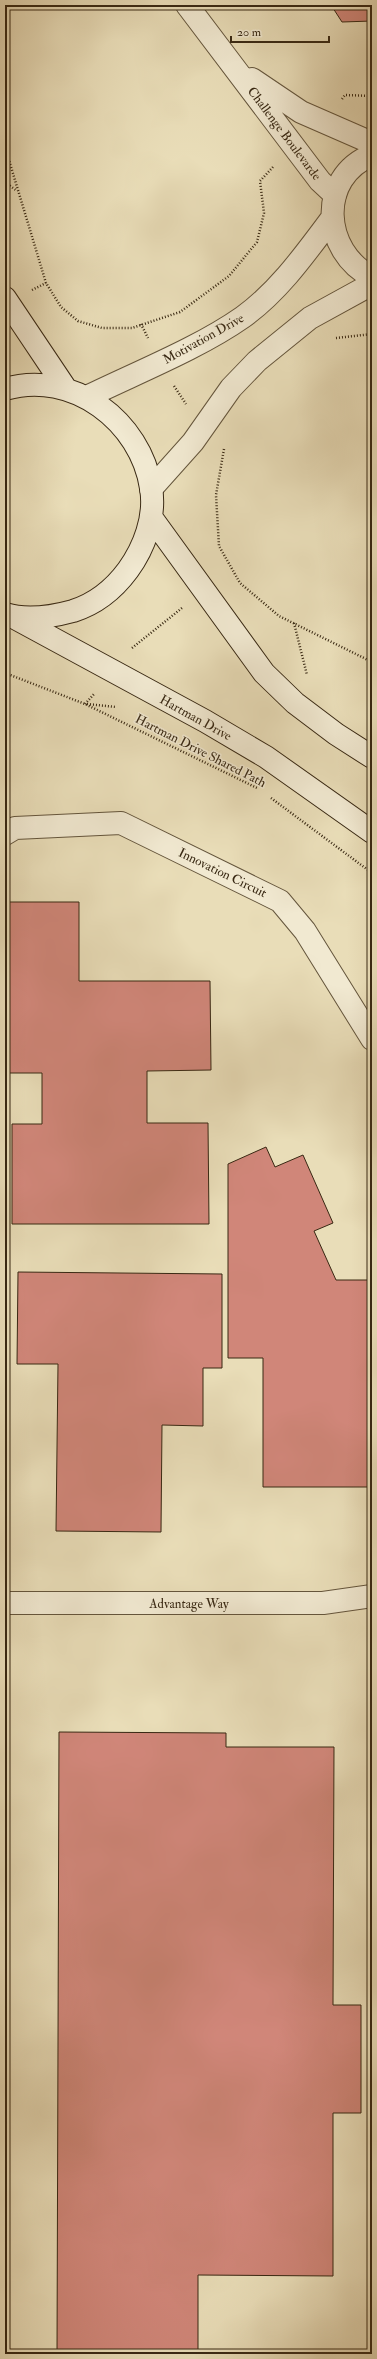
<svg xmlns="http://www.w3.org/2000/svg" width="377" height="2359" font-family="'IM FELL Double Pica',serif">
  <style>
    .building { fill: #d08679; stroke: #382813 }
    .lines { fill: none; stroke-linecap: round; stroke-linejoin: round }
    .minor-casing { stroke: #64553c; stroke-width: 24 }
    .tertiary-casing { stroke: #64553c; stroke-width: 24 }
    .secondary-casing { stroke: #382813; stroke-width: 24 }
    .path { stroke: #382813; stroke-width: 2.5; stroke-dasharray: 1 2; stroke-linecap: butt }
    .minor { stroke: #f1e9d1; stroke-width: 22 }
    .tertiary { stroke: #f1e9d1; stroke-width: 22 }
    .secondary { stroke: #f1e9d1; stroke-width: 22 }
    .labels { text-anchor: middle; stroke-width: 3; stroke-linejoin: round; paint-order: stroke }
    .street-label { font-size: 13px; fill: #382813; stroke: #f1e9d1 }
  </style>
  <rect width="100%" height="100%" fill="#e9ddb8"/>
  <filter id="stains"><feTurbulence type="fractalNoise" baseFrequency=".005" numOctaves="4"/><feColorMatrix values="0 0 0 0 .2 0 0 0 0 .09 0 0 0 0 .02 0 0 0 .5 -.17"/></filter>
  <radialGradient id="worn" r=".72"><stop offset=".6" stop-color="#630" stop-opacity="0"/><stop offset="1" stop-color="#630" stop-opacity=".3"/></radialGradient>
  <path class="building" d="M331,5H372V21L342,22Z
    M5,902H79V981H210L211,1070L147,1071V1123H208L209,1224H12V1124H42V1073H5Z
    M266,1147L275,1167L303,1155L333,1223L314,1231L336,1280H372V1487H263V1358H228V1164Z
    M18,1272L222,1274V1368H203V1426L162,1425L161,1532L56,1531L58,1364H17Z
    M59,1732L226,1733V1747H334L333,2005H361V2113H333V2276L198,2275V2354H57Z"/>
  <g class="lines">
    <defs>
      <path id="minor" d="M187,5L320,181L335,195
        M252,79L301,112L372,143
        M5,834L15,828L121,823L280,901L305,931L372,1039
        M5,1603H323L372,1596"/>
      <path id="tertiary" d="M372,155C317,177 322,252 372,277
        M87,397C136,373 199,348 243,317C279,291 305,254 332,218
        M151,489L193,442L231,388L257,361L310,318L372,284"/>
      <path id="secondary" d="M5,298L66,389
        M5,389C73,369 141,422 151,488C156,517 144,548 128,570C114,589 95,604 73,611C51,617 27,621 5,614
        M151,517L264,673L295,703L336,734L372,757
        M15,618L205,721L266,757L372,832"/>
    </defs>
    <use href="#minor" class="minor-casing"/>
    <use href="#tertiary" class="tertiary-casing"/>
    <use href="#secondary" class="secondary-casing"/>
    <path class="path" d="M342,99L345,95L372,96
      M5,147L46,283L61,307L78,321L102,328H132L180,312L229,276L257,242L264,213L260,181L273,167
      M5,182L17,191
      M32,290L46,283
      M141,324L148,338
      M336,338L372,334
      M174,386L186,404
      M224,449L216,495L219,546L240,583L279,616L372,662
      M294,623L307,675
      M132,648L182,608
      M5,673L85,704L257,788
      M85,704L94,694
      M87,704L116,707
      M271,798L372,873"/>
    <use href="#minor" class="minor"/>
    <use href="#tertiary" class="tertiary"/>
    <use href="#secondary" class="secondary"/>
  </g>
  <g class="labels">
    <g class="street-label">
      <text transform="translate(285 133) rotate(53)" y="5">Challenge Boulevarde</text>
      <text transform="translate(203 338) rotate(-29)" y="5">Motivation Drive</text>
      <text transform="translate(196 717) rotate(29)" y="5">Hartman Drive</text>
      <text transform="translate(201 750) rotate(27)" y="5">Hartman Drive Shared Path</text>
      <text transform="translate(223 872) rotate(26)" y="5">Innovation Circuit</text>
      <text x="189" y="1608">Advantage Way</text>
    </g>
  </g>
  <rect width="377" height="2359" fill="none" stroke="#e9ddb8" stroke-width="20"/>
  <rect x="6" y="6" width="365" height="2347" fill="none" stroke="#382813" stroke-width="2"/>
  <rect x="10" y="10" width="357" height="2339" fill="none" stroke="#382813"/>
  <path d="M231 36v6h98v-6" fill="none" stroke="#382813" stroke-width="2"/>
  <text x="237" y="36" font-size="12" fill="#382813" stroke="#f1e9d1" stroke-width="3" paint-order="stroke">20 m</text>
  <rect width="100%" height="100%" filter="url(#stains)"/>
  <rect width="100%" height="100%" fill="url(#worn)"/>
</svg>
